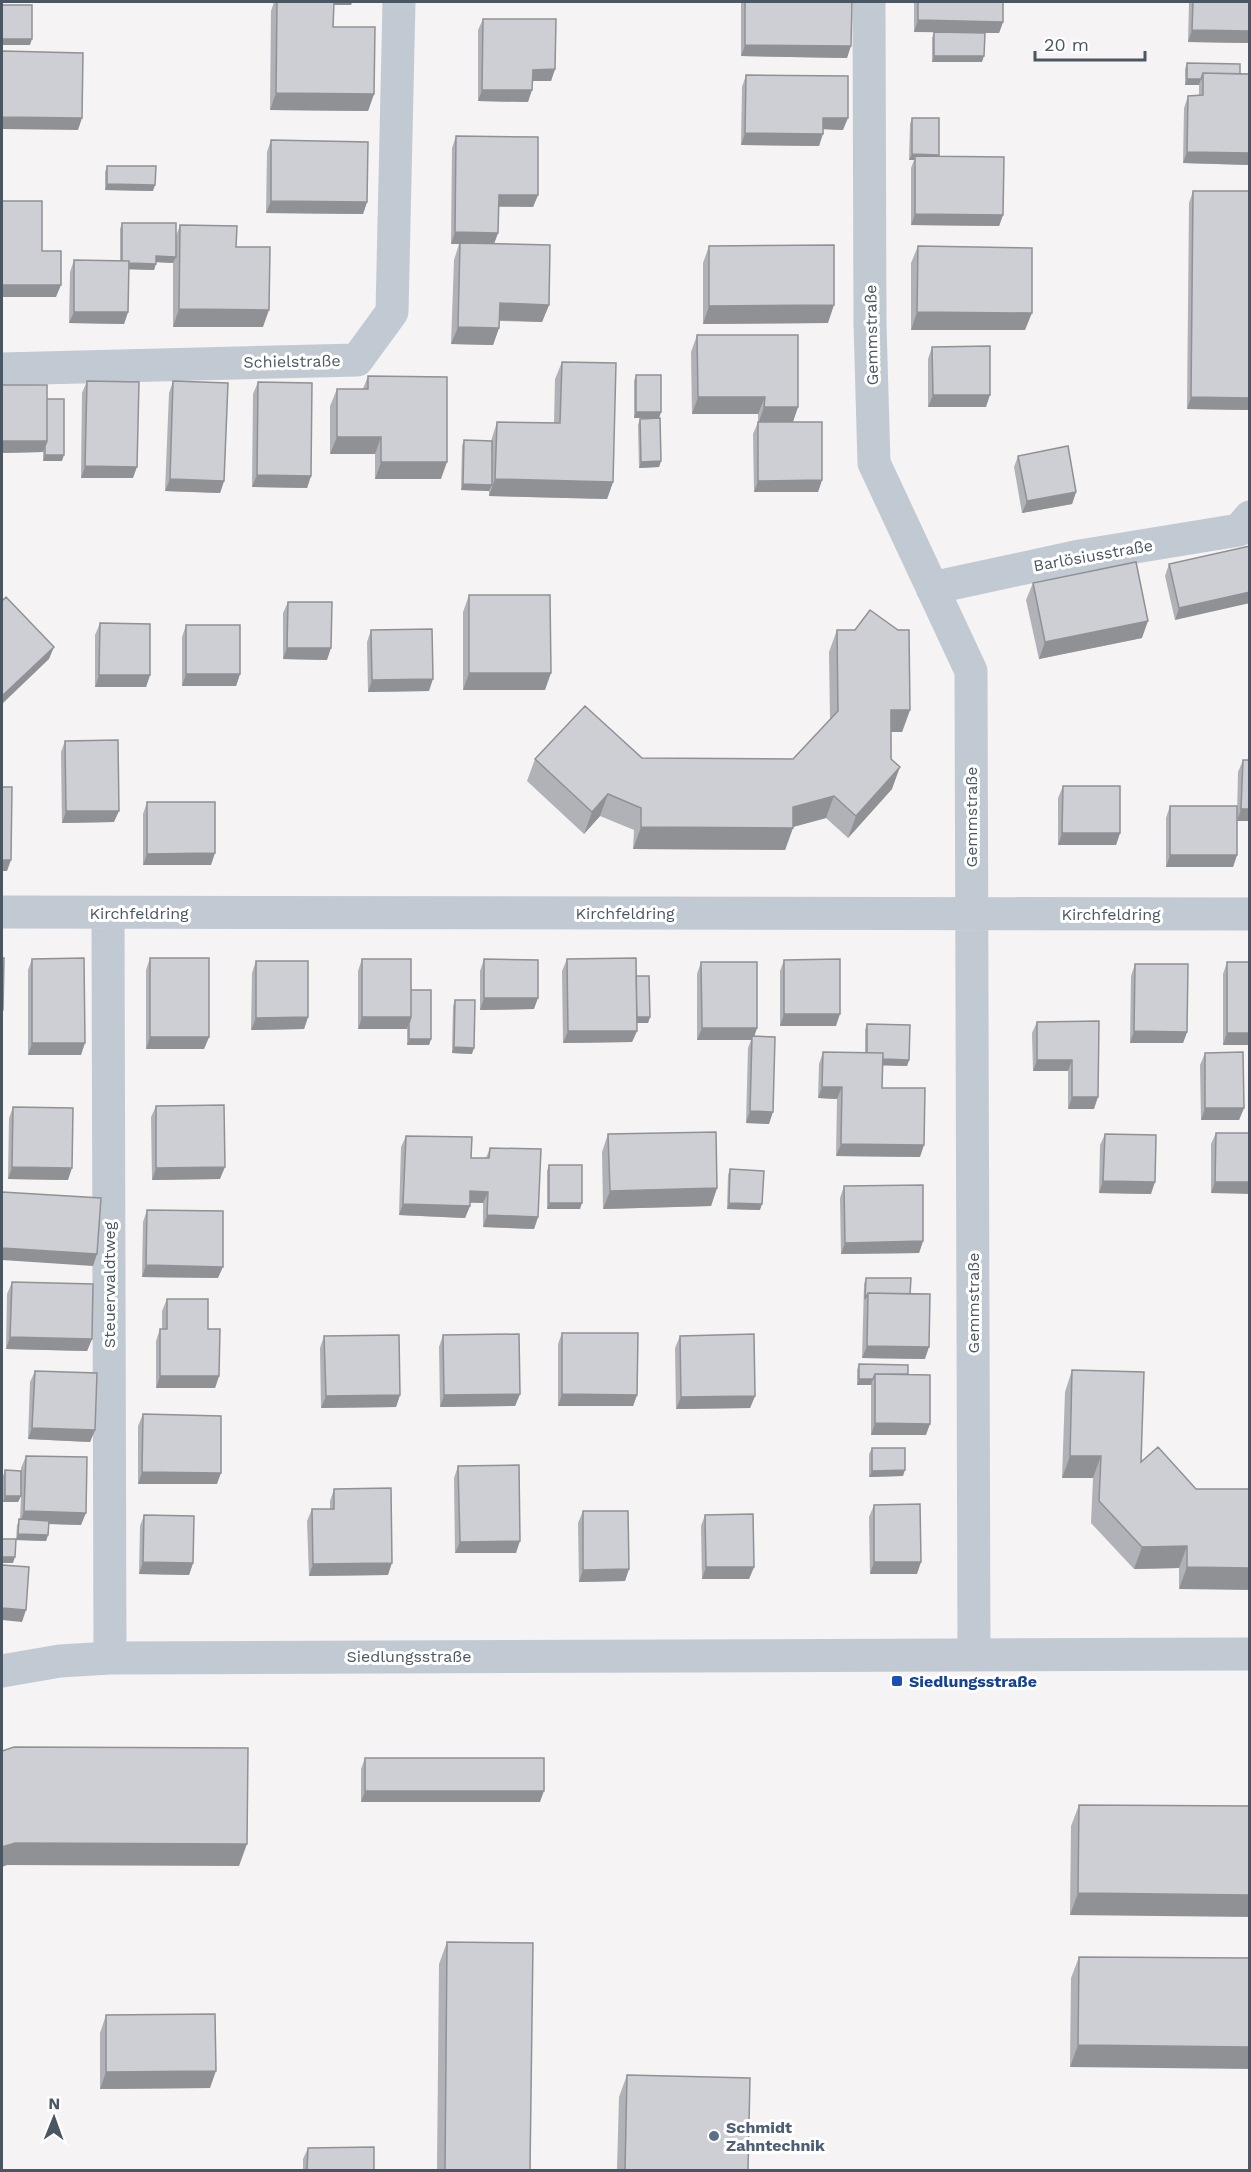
<svg xmlns="http://www.w3.org/2000/svg" width="1251" height="2172" font-family="'Work Sans',sans-serif">
  <style>
    .lines { fill: none; stroke-linecap: round; stroke-linejoin: round }
    .minor { stroke: #c1cad2; stroke-width: 33 }
    .wall { fill: #b0b2b7 }
    .shaded-wall { fill: #909195 }
    .building { fill: #cdcfd5; stroke: #909195; stroke-width: 1.5 }
    .transit-dot { fill: #1a4fb4; stroke: #fff; stroke-width: 2 }
    .service-dot { fill: #5c6f8a; stroke: #fff; stroke-width: 2 }
    .labels { text-anchor: middle; stroke-width: 6; stroke-linejoin: round; paint-order: stroke }
    .street-label { font-size: 16px; fill: #4a5661; stroke: #fff }
    .transit-label { font-size: 16px; font-weight: bold; fill: #164399; stroke: #fff; text-anchor: start }
    .service-label { font-size: 16px; font-weight: bold; fill: #4e5e75; stroke: #fff; text-anchor: start }
  </style>
  <rect width="100%" height="100%" fill="#f5f3f3"/>
  <g class="lines">
    <path class="minor" d="M869,2L870,324L874,463L971,671L974,1654
      M2,369L357,360L392,312L399,2
      M932,588L1080,556L1239,530L1250,517
      M2,912L1250,914
      M108,913L110,1658
      M2,1671L60,1661L110,1658L1250,1654"/>
  </g>
  <path class="wall" d="M274,2H352L351,5H334L333,27L374,94L368,111L270,110L271,11Z
    M741,2H852L847,58L741,56Z
    M914,2H1003V22L999,33H985L982,62H932V38L934,32H914Z
    M1189,2H1250V43L1188,42Z
    M483,19L555,69L551,81H532L528,102L478,101V30Z
    M1187,63L1240,74H1250V165L1183,163L1184,108L1188,96H1199V85H1185V69Z
    M746,75L843,130L823,129L819,146L741,145L742,87Z
    M912,118L938,156L1003,215L999,226L911,225V168L914,160H909L910,124Z
    M456,136L538,195L533,207H498V233L494,243L549,305L542,322L499,321V328L493,345L451,344L454,260L459,244H451L452,148Z
    M271,140L367,202L363,214L266,213L267,152Z
    M107,166L153,191L105,190V172Z
    M1193,191L1250,410L1187,409L1189,203Z
    M122,223L176,236L180,225L236,247L263,327H173V263L156,262L154,270L129,269L128,312L124,324L69,323L70,272L74,260L120,261V229Z
    M709,246L828,323L703,324V263Z
    M918,246L1025,330H911V263Z
    M697,335L798,407L793,422L822,480L818,492H754L753,434L758,422V414H692L691,352Z
    M932,347L986,407H928V359Z
    M562,362L613,482L607,499L489,496V491L461,490L462,446L464,440L491,441L497,422L554,423L555,379Z
    M636,375L661,412L659,418H634V381Z
    M368,376L441,479H375V454H330V406L337,389H363Z
    M87,381L133,478H81L82,393Z
    M173,381L224,481L220,493L165,491L169,393Z
    M258,382L311,476L307,488L252,487L253,394Z
    M2,385L47,399L62,461H43V452L2,453Z
    M640,419L661,461L659,467L639,468L638,425Z
    M1018,456L1076,492L1072,504L1022,513L1014,467Z
    M1250,546L1175,620L1165,576L1169,564Z
    M1033,583L1142,638L1039,659L1026,600Z
    M469,595L545,690H463V612Z
    M288,602L327,660L283,659V613Z
    M100,623L150,675L146,687H95V635Z
    M186,625L240,674L236,686H182V637Z
    M371,630L429,691L368,692L367,642Z
    M837,630L910,710L902,732H891L892,789L848,838L826,818L793,827L785,850L633,849L634,830L600,816L584,834L527,781L535,759L642,758L793,759L830,719L829,652Z
    M65,741L114,822L62,823L61,752Z
    M1243,760L1250,821H1237V855L1233,867H1166V818L1170,806L1237,816L1238,772Z
    M1063,786L1120,833L1116,845H1058V798Z
    M147,802L211,865H143V814Z
    M150,958L209,1037L204,1049H146V970Z
    M32,959L81,1055H28V970Z
    M362,959L411,990L431,1039L429,1045H407V1029H358V971Z
    M484,959L534,1009L480,1010V971Z
    M567,959L636,976L650,1017L648,1023H637V1031L632,1042L563,1043L562,971Z
    M784,960L836,1026H780V971Z
    M256,961L308,1017L304,1029L251,1030L252,973Z
    M701,962L757,1028L754,1036L769,1124L746,1123L748,1048L751,1040H697V974Z
    M1227,962H1250V1045H1223V974Z
    M1135,964L1187,1032L1183,1043H1130L1131,976Z
    M455,1000L472,1054L452,1053L453,1006Z
    M1099,1021L1094,1109H1068V1071H1033L1032,1033L1037,1022Z
    M867,1024L909,1060L907,1066L883,1065L882,1088L920,1157L836,1156L837,1099L818,1098L819,1064L823,1052L865,1053V1030Z
    M1205,1053L1244,1108L1239,1120H1201L1200,1065Z
    M156,1106L220,1179L152,1180L151,1117Z
    M13,1107L68,1180L8,1179L9,1118Z
    M1216,1133H1250L1211,1193V1144Z
    M608,1134L717,1188L711,1206L603,1209L602,1152Z
    M1105,1134L1151,1194L1099,1193L1100,1145Z
    M406,1136L471,1158H486L490,1148L538,1217L534,1229L483,1227V1203H470V1206L465,1218L399,1215L401,1147Z
    M549,1165L580,1209H547V1171Z
    M730,1169L760,1210L727,1209L728,1175Z
    M844,1186L923,1241L919,1253L841,1254L840,1198Z
    M147,1210L218,1278L142,1277L143,1222Z
    M866,1278L910,1294L925,1359L862,1358L864,1284Z
    M12,1282L92,1339L87,1351L6,1349L7,1294Z
    M167,1299L208,1329L219,1376L215,1388H156V1341L160,1329H162V1311Z
    M562,1333L637,1395L633,1406H558V1344Z
    M443,1335L520,1394L515,1406L440,1407L439,1347Z
    M324,1336L400,1395L396,1407L321,1408L320,1348Z
    M680,1336L755,1396L750,1408L676,1409L675,1348Z
    M859,1364L908,1374L926,1435H871V1385H857V1370Z
    M1072,1370L1141,1462L1196,1489H1250L1179,1589V1568L1134,1569L1091,1523L1093,1478H1062L1065,1392Z
    M35,1371L95,1430L90,1442L28,1439L30,1382Z
    M143,1414L217,1484H138V1426Z
    M872,1448L903,1476L869,1477V1454Z
    M26,1456L81,1525L48,1524V1535L46,1541L16,1540L17,1525L20,1519L21,1496L18,1502H3V1476L5,1470L21,1495V1468Z
    M458,1466L516,1553H455L454,1478Z
    M334,1489L388,1575L309,1576L307,1521L312,1509H330V1501Z
    M874,1505L917,1574H870L869,1517Z
    M583,1511L629,1569L625,1581L579,1582L578,1523Z
    M144,1515L193,1563L189,1575L139,1574L140,1526Z
    M705,1515L754,1567L749,1579H702L701,1526Z
    M365,1758L540,1802H361V1769Z
    M1079,1805L1250,1806L1070,1915L1071,1826Z
    M447,1942L530,2170H437L439,1964Z
    M1079,1957L1250,1958L1070,2067L1071,1978Z
    M106,2015L210,2088L100,2089V2033Z
    M627,2075L748,2170H617L619,2097Z
    M308,2148L374,2170H303V2159Z"/>
  <path class="shaded-wall" d="M308,2H352L351,5H306Z
    M918,20L1003,22L999,33L914,32Z
    M1192,30L1250,31V43L1188,42Z
    M2,39H32L30,45H2Z
    M745,45L851,46L847,58L741,56Z
    M934,56H984L982,62H932Z
    M555,69L551,81H528L533,70Z
    M1187,79H1201L1199,85H1185Z
    M482,90H532L528,102L478,101Z
    M276,93L374,94L368,111L270,110Z
    M2,117L82,118L78,130L2,129Z
    M823,118H848L843,130L819,129Z
    M745,133L823,134L819,146L741,145Z
    M1187,152L1250,153V165L1183,163Z
    M912,154L939,155L937,161L915,156L914,160H909Z
    M107,184L155,185L153,191L105,190Z
    M499,195H538L533,207L494,206Z
    M271,201L367,202L363,214L266,213Z
    M915,214L1003,215L999,226L911,225Z
    M455,232L498,233L494,244H451Z
    M156,256L176,257L173,263L154,262Z
    M122,263L156,264L154,270L119,269Z
    M2,285H61L56,297H2Z
    M500,303L549,305L542,322L493,320Z
    M834,305L828,323L703,324L709,306Z
    M179,309L269,310L263,327H173Z
    M74,312H128L124,324L69,323Z
    M917,312L1032,313L1025,330H911Z
    M458,327L499,328L493,345L451,344Z
    M933,395H990L986,407H928Z
    M698,397H765L758,414H692Z
    M1191,397L1250,398V410L1187,409Z
    M764,407H798L792,424H758Z
    M636,412H661L659,418H634Z
    M337,437H381L375,454H330Z
    M2,441H47L43,452L2,453Z
    M45,455H64L62,461H43Z
    M661,461L659,467L639,468L641,462Z
    M381,462H447L441,479H375Z
    M85,466L137,467L133,478H81Z
    M257,475L311,476L307,488L252,487Z
    M170,479L224,481L220,493L165,491Z
    M495,479L613,482L607,499L489,496Z
    M822,480L818,492H754L758,481Z
    M463,484L492,485L489,491L461,490Z
    M1076,492L1072,504L1022,513L1027,501Z
    M1250,592V603L1175,620L1179,608Z
    M1148,621L1142,638L1039,659L1045,642Z
    M54,647L49,659L2,704V696Z
    M287,648H331L327,660L283,659Z
    M469,673H551L545,690H463Z
    M186,674H240L236,686H182Z
    M99,675H150L146,687H95Z
    M433,679L429,691L368,692L372,680Z
    M891,710H910L902,732H883Z
    M900,767L892,789L848,838L856,816Z
    M608,794L600,816L584,834L592,812Z
    M834,796L826,818L789,828H793L785,850L633,849L641,827L793,807Z
    M1241,809H1250V821H1237Z
    M66,811H119L114,822L62,823Z
    M1062,833H1120L1116,845H1058Z
    M215,853L211,865H143L147,854Z
    M1170,855H1237L1233,867H1166Z
    M2,860H11L7,871H2Z
    M484,998H538L534,1009L480,1010Z
    M784,1014H840L836,1026H780Z
    M308,1017L304,1029L251,1030L256,1018Z
    M362,1017H411L407,1029H358Z
    M635,1017H650L648,1023H632Z
    M702,1028H757L753,1040L752,1036L751,1040H697Z
    M568,1031H637L632,1042L563,1043Z
    M1134,1031L1187,1032L1183,1043H1130Z
    M1227,1033H1250V1045H1223Z
    M150,1037H209L204,1049H146Z
    M409,1039H431L429,1045H407Z
    M32,1043H85L81,1055H28Z
    M454,1047L474,1048L472,1054L452,1053Z
    M867,1059L909,1060L907,1066L864,1065Z
    M1037,1060H1072L1068,1071H1033Z
    M822,1087H842L837,1099L818,1098Z
    M1072,1097H1098L1094,1109H1068Z
    M1205,1108H1244L1239,1120H1201Z
    M750,1111L773,1112L769,1124L746,1123Z
    M841,1144L924,1145L920,1157L836,1156Z
    M12,1167L72,1168L68,1180L8,1179Z
    M225,1167L220,1179L152,1180L156,1168Z
    M1103,1181L1155,1182L1151,1194L1099,1193Z
    M1215,1182H1250V1194L1211,1193Z
    M717,1188L711,1206L603,1209L610,1191Z
    M470,1191L488,1192L483,1203L466,1202Z
    M549,1203H582L580,1209H547Z
    M729,1203L762,1204L760,1210L727,1209Z
    M403,1204L470,1206L465,1218L399,1215Z
    M487,1215L538,1217L534,1229L483,1227Z
    M923,1241L919,1253L841,1254L845,1243Z
    M2,1248L97,1254L93,1266L2,1260Z
    M146,1265L223,1267L218,1278L142,1277Z
    M10,1337L92,1339L87,1351L6,1349Z
    M867,1346L929,1347L925,1359L862,1358Z
    M160,1376H219L215,1388H156Z
    M859,1379H873L871,1385H857Z
    M520,1394L515,1406L440,1407L444,1395Z
    M562,1394L637,1395L633,1406H558Z
    M400,1395L396,1407L321,1408L326,1396Z
    M755,1396L750,1408L676,1409L681,1397Z
    M875,1423L930,1424L926,1435H871Z
    M32,1428L95,1430L90,1442L28,1439Z
    M1070,1456H1101L1093,1478H1062Z
    M905,1470L903,1476L869,1477L872,1471Z
    M142,1472L221,1473L217,1484H138Z
    M5,1496H21L18,1502H3Z
    M24,1511L86,1513L81,1525L20,1523Z
    M18,1534L48,1535L46,1541L16,1540Z
    M520,1541L516,1553H455L460,1542Z
    M1187,1546L1179,1568L1134,1569L1142,1547Z
    M2,1557H15L13,1563H2Z
    M143,1562L193,1563L189,1575L139,1574Z
    M874,1562H921L917,1574H870Z
    M392,1563L388,1575L309,1576L313,1564Z
    M706,1567H754L749,1579H702Z
    M1187,1567L1250,1568V1590L1179,1589Z
    M629,1569L625,1581L579,1582L583,1570Z
    M2,1608L26,1610L22,1622L2,1620Z
    M365,1791H544L540,1802H361Z
    M15,1843L247,1844L239,1866L7,1865L2,1867V1847Z
    M1078,1893L1250,1895V1917L1070,1915Z
    M1078,2045L1250,2047V2069L1070,2067Z
    M216,2071L210,2088L100,2089L106,2072Z"/>
  <path class="building" d="M277,2H334L333,27H375L374,94L276,93Z
    M745,2H852L851,46L745,45Z
    M918,2H1003V22L918,20Z
    M1193,2H1250V31L1192,30Z
    M2,5H32V39H2Z
    M483,19H556L555,69L533,70L532,90H482Z
    M934,32L985,33L984,56H934Z
    M2,51L83,53L82,118L2,117Z
    M1187,63L1240,64V74L1203,73L1201,79H1187Z
    M1203,73L1250,74V153L1187,152L1188,96L1203,95Z
    M746,75L848,76V118H823V134L745,133Z
    M912,118H939V155L912,154Z
    M456,136L538,137V195H499L498,233L455,232Z
    M271,140L368,142L367,202L271,201Z
    M915,156L1004,157L1003,215L915,214Z
    M107,166H156L155,185L107,184Z
    M1193,191H1250V398L1191,397Z
    M2,201H42V251H61V285H2Z
    M122,223H176V257L156,256V264L129,263V261H122Z
    M180,225L237,226L236,247H270L269,310L179,309Z
    M460,243L550,245L549,305L500,303L499,328L458,327Z
    M834,245V305L709,306V246Z
    M918,246L1032,248V313L917,312Z
    M74,260L129,261L128,312H74Z
    M697,335H798V407H764L765,397H698Z
    M990,346V395H933L932,347Z
    M562,362L616,363L613,482L495,479L497,422L560,423Z
    M636,375H661V412H636Z
    M368,376L447,377V462H381V437H337V389H368Z
    M87,381L139,382L137,467L85,466Z
    M173,381L228,383L224,481L170,479Z
    M258,382L312,383L311,476L257,475Z
    M2,385H47V441H2Z
    M47,399H64V455H45V446L47,441Z
    M660,418L661,461L641,462L640,419Z
    M758,422H822V480L758,481Z
    M464,440L492,441V485L463,484Z
    M1068,446L1076,492L1027,501L1018,456Z
    M1250,546V592L1179,608L1169,564Z
    M1136,562L1148,621L1045,642L1033,583Z
    M469,595H550L551,673H469Z
    M6,597L54,647L2,696V601Z
    M288,602H332L331,648H287Z
    M870,610L898,630H909L910,710H891V759L900,767L856,816L834,796L793,807V828L641,827V808L608,794L592,812L535,759L585,706L642,758L793,759L838,711L837,630H855Z
    M100,623L150,624V675H99Z
    M186,625H240V674H186Z
    M432,629L433,679L372,680L371,630Z
    M118,740L119,811H66L65,741Z
    M1243,760H1250V809H1241Z
    M1063,786H1120V833H1062Z
    M2,787H12L11,860H2Z
    M147,802H215V853L147,854Z
    M1170,806H1237V855H1170Z
    M2,958H4L3,1010H2Z
    M84,958L85,1043H32V959Z
    M150,958H209V1037H150Z
    M636,958L637,1031H568L567,959Z
    M362,959H411V1017H362Z
    M484,959L538,960V998H484Z
    M840,959V1014H784V960Z
    M256,961H308V1017L256,1018Z
    M701,962H757V1028H702Z
    M1227,962H1250V1033H1227Z
    M1135,964H1188L1187,1032L1134,1031Z
    M636,976H649L650,1017H637Z
    M411,990H431V1039H409V1023L411,1017Z
    M455,1000H475L474,1048L454,1047Z
    M1099,1021L1098,1097H1072V1060H1037V1022Z
    M867,1024L910,1025L909,1060L883,1059V1053H867Z
    M752,1036L775,1037L773,1112L750,1111Z
    M823,1052L883,1053L882,1088H925L924,1145L841,1144L842,1087H822Z
    M1243,1052L1244,1108H1205V1053Z
    M224,1105L225,1167L156,1168V1106Z
    M13,1107L73,1108L72,1168L12,1167Z
    M716,1132L717,1188L610,1191L608,1134Z
    M1216,1133H1250V1182H1215Z
    M1105,1134L1156,1135L1155,1182L1103,1181Z
    M406,1136L472,1137L471,1158H489L490,1148L541,1149L538,1217L487,1215L488,1192L470,1191V1206L403,1204Z
    M549,1165H582V1203H549Z
    M730,1169L764,1171L762,1204L729,1203Z
    M923,1185V1241L845,1243L844,1186Z
    M2,1192L101,1198L97,1254L2,1248Z
    M147,1210L223,1211V1267L146,1265Z
    M866,1278H911L910,1294L868,1293L865,1299Z
    M12,1282L93,1284L92,1339L10,1337Z
    M868,1293L930,1294L929,1347L867,1346Z
    M167,1299H208V1329H220L219,1376H160V1329H167Z
    M562,1333H638L637,1395L562,1394Z
    M519,1334L520,1394L444,1395L443,1335Z
    M754,1334L755,1396L681,1397L680,1336Z
    M399,1335L400,1395L326,1396L324,1336Z
    M859,1364L908,1365V1374H875L873,1379H859Z
    M1072,1370L1144,1372L1141,1462L1158,1447L1196,1489H1250V1568L1187,1567V1546L1142,1547L1099,1501L1101,1456H1070Z
    M35,1371L97,1373L95,1430L32,1428Z
    M875,1374L930,1375V1424L875,1423Z
    M143,1414L221,1416V1473L142,1472Z
    M872,1448H905V1470L872,1471Z
    M26,1456L87,1457L86,1513L24,1511Z
    M519,1465L520,1541L460,1542L458,1466Z
    M5,1470L21,1471V1496H5Z
    M391,1488L392,1563L313,1564L312,1509H334V1489Z
    M920,1504L921,1562H874V1505Z
    M583,1511H628L629,1569L583,1570Z
    M753,1514L754,1567H706L705,1515Z
    M144,1515L194,1516L193,1563L143,1562Z
    M19,1519L49,1521L48,1535L18,1534Z
    M2,1539H16L15,1557H2Z
    M2,1565L29,1567L26,1610L2,1608Z
    M14,1747L248,1748L247,1844L15,1843L2,1847V1751Z
    M365,1758H544V1791H365Z
    M1079,1805L1250,1806V1895L1078,1893Z
    M447,1942L533,1943L530,2170H445Z
    M1079,1957L1250,1958V2047L1078,2045Z
    M215,2014L216,2071L106,2072V2015Z
    M627,2075L750,2078L748,2170H625Z
    M374,2147V2170H307L308,2148Z"/>
  <rect class="transit-dot" x="891" y="1675" width="12" height="12" rx="3"/>
  <circle class="service-dot" cx="714" cy="2136" r="6"/>
  <g class="labels">
    <g class="street-label">
      <text transform="translate(871 335) rotate(-91)" y="6">Gemmstraße</text>
      <text transform="translate(292 361) rotate(-1)" y="6">Schielstraße</text>
      <text transform="translate(1093 555) rotate(-10)" y="6">Barlösiusstraße</text>
      <text transform="translate(971 817) rotate(-90)" y="6">Gemmstraße</text>
      <text x="139" y="919">Kirchfeldring</text>
      <text x="625" y="919">Kirchfeldring</text>
      <text x="1111" y="920">Kirchfeldring</text>
      <text transform="translate(109 1285) rotate(-90)" y="6">Steuerwaldtweg</text>
      <text transform="translate(973 1303) rotate(-90)" y="6">Gemmstraße</text>
      <text x="409" y="1662">Siedlungsstraße</text>
    </g>
    <g class="transit-label">
      <text x="909" y="1687">Siedlungsstraße</text>
    </g>
    <g class="service-label">
      <text x="726" y="2133">Schmidt<tspan x="726" dy="18">Zahntechnik</tspan></text>
    </g>
  </g>
  <rect width="1251" height="2172" fill="none" stroke="#4a5661" stroke-width="6"/>
  <g transform="translate(54 2118) rotate(1)" stroke="#ffffff" stroke-width="4.5" paint-order="stroke">
  <path d="M0-4.5L10 22L0 15L-10 22Z" fill="#4a5661"/>
  <text y="-9" font-size="16" font-weight="bold" text-anchor="middle" fill="#4a5661">N</text>
  </g>
  <path d="M1035 51v9h110v-9" fill="none" stroke="#4a5661" stroke-width="3"/>
  <text x="1044" y="51" font-size="18" fill="#4a5661" stroke="#ffffff" stroke-width="4.5" paint-order="stroke">20 m</text>
</svg>
